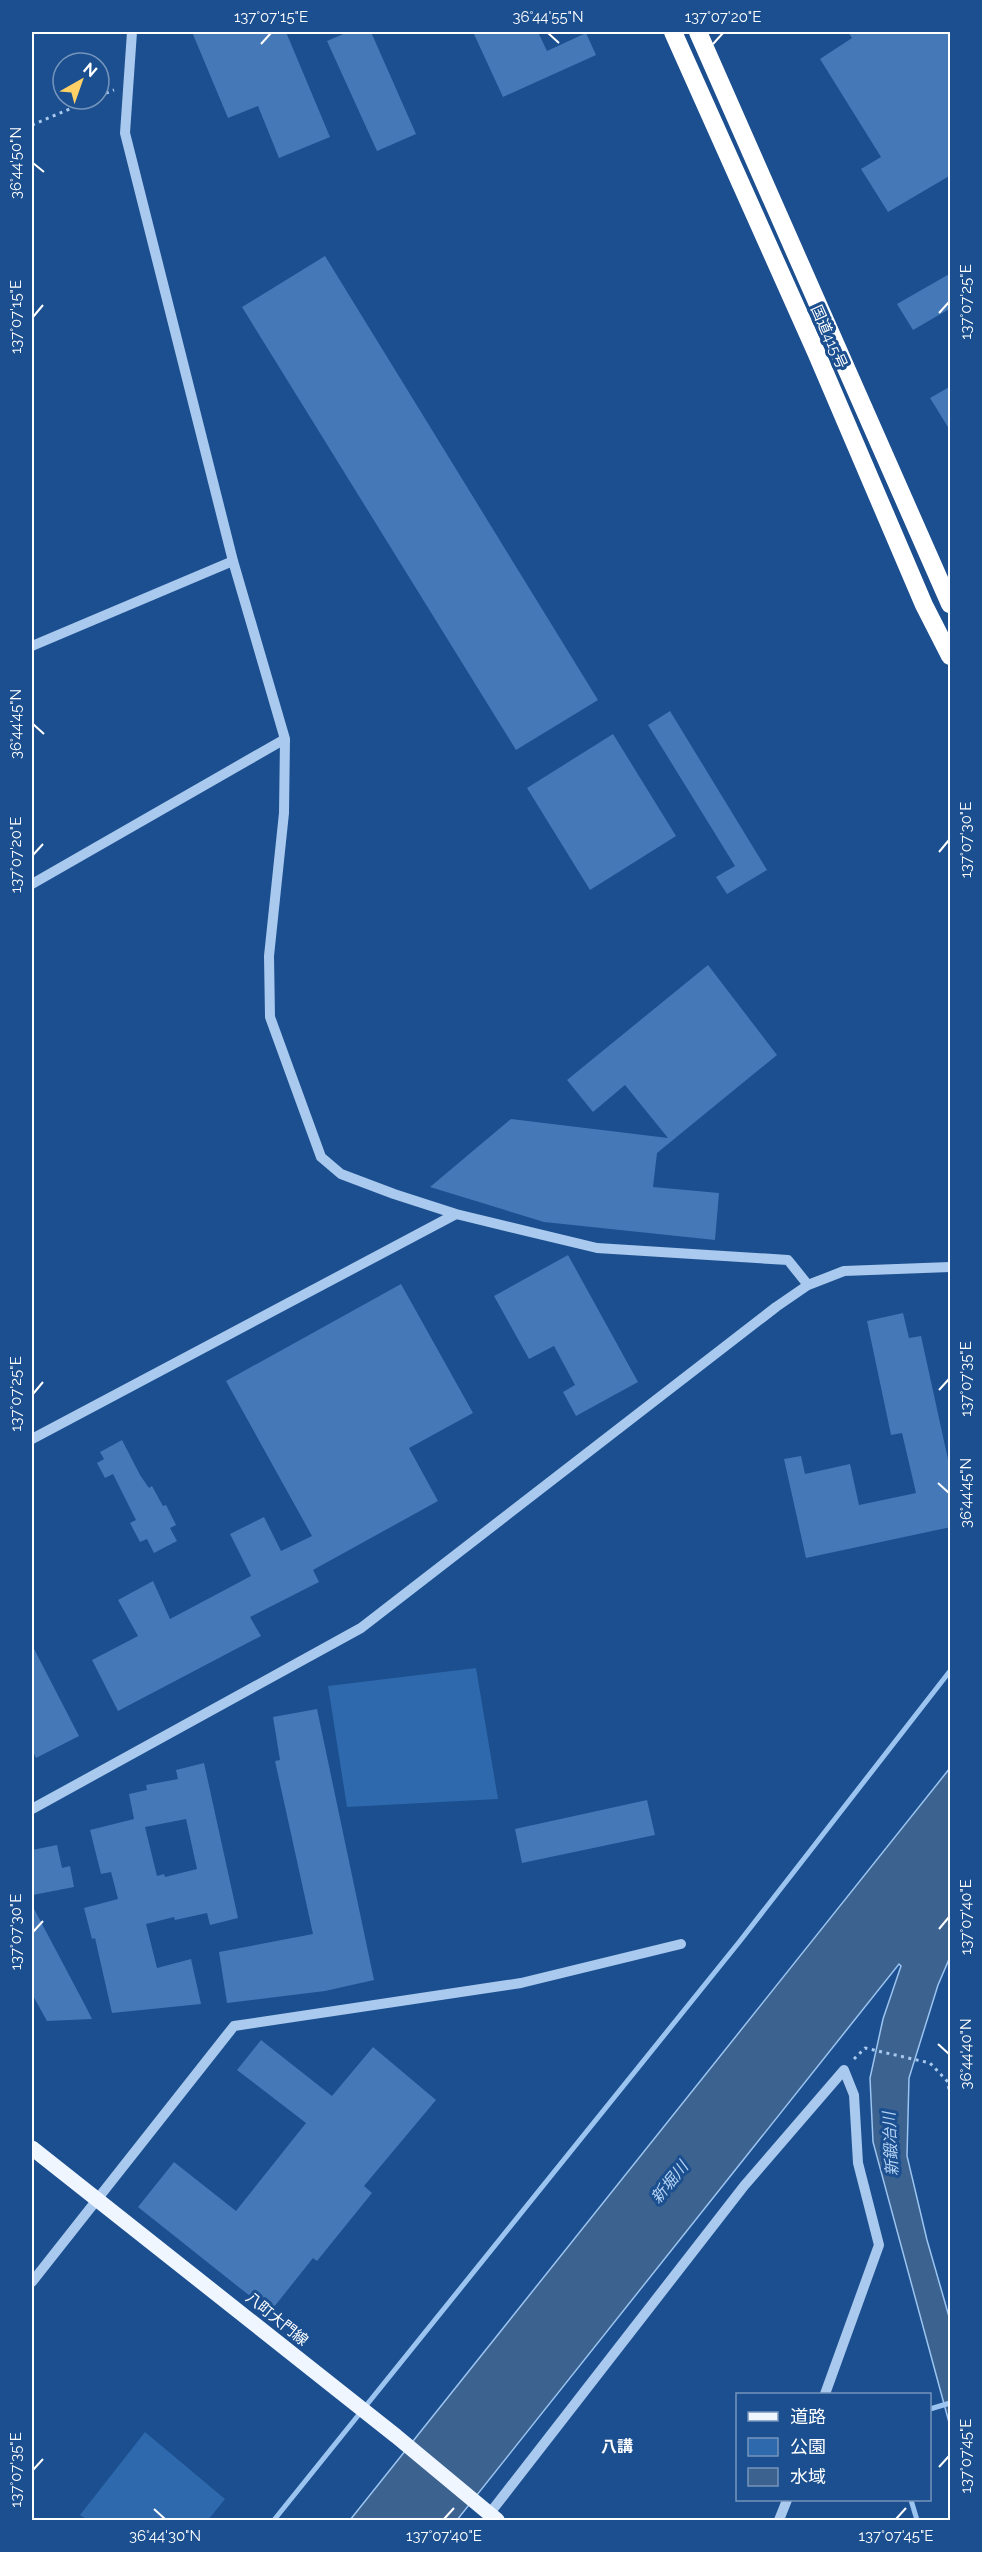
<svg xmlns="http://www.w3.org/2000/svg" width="982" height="2552" font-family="Raleway,'Noto Sans JP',sans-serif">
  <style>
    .green { fill: #2e69ad }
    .water { fill: #3c6290; stroke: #9cc4f0; stroke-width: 1.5 }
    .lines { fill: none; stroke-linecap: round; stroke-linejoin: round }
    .stream { stroke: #9cc4f0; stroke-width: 5 }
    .building { fill: #4478b7; fill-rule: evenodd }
    .path { stroke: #a9c9ee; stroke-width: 3; stroke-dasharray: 3 4.5; stroke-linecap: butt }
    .minor { stroke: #a9c9ee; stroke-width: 10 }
    .major { stroke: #f0f6ff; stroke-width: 15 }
    .highway { stroke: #fff; stroke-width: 18 }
    .ticks { fill: none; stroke: #fff; stroke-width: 2 }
    .labels { text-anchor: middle; stroke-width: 6; stroke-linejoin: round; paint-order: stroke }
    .street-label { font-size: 15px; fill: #fff; stroke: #1b4f8f }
    .water-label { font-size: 16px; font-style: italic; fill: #b5d3f5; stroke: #1b4f8f }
    .neighbourhood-label { font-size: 16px; font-weight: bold; fill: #fff; stroke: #1b4f8f }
    .neatline { fill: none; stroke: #fff; stroke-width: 2 }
    .ticks-label { font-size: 15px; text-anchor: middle; fill: #fff }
  </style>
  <rect width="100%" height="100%" fill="#1b4f8f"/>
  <path class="green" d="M476,1668L498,1799L347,1807L328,1686Z
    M145,2432L225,2499L208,2520H88L80,2515Z"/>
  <path class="water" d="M950,1768V1957L938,1985L909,2078L907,2156L927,2240L950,2320V2426L873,2142L870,2078L883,2019L901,1966L899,1964L457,2520H350Z"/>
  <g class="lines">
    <path class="stream" d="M930,2409L950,2403
      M911,2500L917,2520
      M274,2520L740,1941L950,1671"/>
  </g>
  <path class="building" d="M192,32H286L330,137L279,158L258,106L228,118Z
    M348,32H371L416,134L377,151L327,41Z
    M473,32H538L547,51L586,33L596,55L503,97Z
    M848,32H951V175L888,212L861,169L881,157L820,59L852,38Z
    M325,256L598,700L516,750L242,307Z
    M951,273V308L913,330L897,304Z
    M951,386V432L930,398Z
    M670,711L767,870L727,894L716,877L735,866L648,725Z
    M613,734L676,836L590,890L527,788Z
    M708,965L777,1055L657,1153L653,1187L719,1193L715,1240L544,1222L430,1187L511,1119L668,1138L625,1085L593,1112L567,1080Z
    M568,1255L638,1382L576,1416L563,1392L575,1385L554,1346L529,1359L494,1296Z
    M401,1284L473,1413L409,1448L438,1501L313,1570L319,1582L250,1617L261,1636L118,1711L92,1660L138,1636L118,1600L153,1581L170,1619L251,1576L230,1534L264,1517L281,1551L312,1536L226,1381Z
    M903,1313L909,1338L921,1336L951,1473V1527L806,1558L784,1459L801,1456L805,1474L850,1464L859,1505L916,1493L902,1433L891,1435L867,1321Z
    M122,1440L140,1475L149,1488L152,1486L163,1506L166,1505L176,1525L170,1528L177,1541L154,1553L147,1539L140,1542L130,1523L136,1520L113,1474L105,1478L97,1463L104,1459L100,1452Z
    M32,1645L79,1736L36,1758L32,1750Z
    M317,1709L374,1980L325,1991L227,2003L219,1952L313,1934L275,1761L280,1760L273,1717Z
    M204,1763L238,1918L210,1925L207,1913L175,1920L174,1917L146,1924L157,1968L191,1959L201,2004L112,2013L95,1938L92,1939L84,1908L118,1899L111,1872L101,1874L90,1830L134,1819L129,1794L147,1790L146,1785L178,1779L176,1770ZM186,1819L197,1869L165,1877L164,1874L157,1876L145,1827Z
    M647,1800L655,1835L522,1863L515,1829Z
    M57,1845L62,1868L70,1866L74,1887L33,1895L32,1850Z
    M32,1905L86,2007L92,2019L47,2021L32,1994Z
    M261,2040L332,2096L373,2047L436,2100L364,2186L372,2193L317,2261L313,2258L270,2312L138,2207L174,2162L236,2211L306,2123L237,2070Z"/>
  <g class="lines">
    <path class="path" d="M99,96L114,90
      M32,125L93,99
      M854,2059L865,2048L930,2063L948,2082L950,2097"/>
    <path class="minor" d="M132,32L125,133L233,561L285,739L284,813L269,956L270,1017L321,1157L341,1174L394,1194L456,1214L597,1248L788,1260L808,1285
      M32,646L233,561
      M32,884L285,739
      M32,1439L456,1214
      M32,1809L361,1628L776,1307L808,1285L844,1271L950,1267
      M32,2282L234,2026L521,1983L681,1944
      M490,2513L744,2186L844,2070L854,2095L858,2163L879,2245L825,2394
      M779,2520L787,2500"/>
    <path class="major" d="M32,2148L396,2436L497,2520"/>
    <path class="highway" d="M673,32L816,352L924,605L950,656
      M698,32L950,604"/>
  </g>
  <path class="ticks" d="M548,33L559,43M261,44L271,33M713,44L723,33M33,163L44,172M939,313L949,302M33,317L43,305M33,724L44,734M939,852L949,840M33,855L43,844M939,1390L949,1379M33,1394L43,1382M938,1483L949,1493M939,1929L949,1917M33,1932L43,1921M938,2044L949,2054M939,2467L949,2456M33,2470L43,2459M154,2509L165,2519M444,2519L454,2508M896,2519L906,2508"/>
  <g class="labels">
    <g class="street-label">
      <text transform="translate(829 337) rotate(66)" y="5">国道415号</text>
      <text transform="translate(277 2319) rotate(39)" y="5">八町大門線</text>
    </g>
    <g class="water-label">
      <text transform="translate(890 2144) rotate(-93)" y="6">新鍛冶川</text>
      <text transform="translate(669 2182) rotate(-51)" y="6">新堀川</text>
    </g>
    <g class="neighbourhood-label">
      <text x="617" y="2452">八講</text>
    </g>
  </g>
  <rect width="982" height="2552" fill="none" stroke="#1b4f8f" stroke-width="66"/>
  <rect x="736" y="2393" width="195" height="108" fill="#1b4f8f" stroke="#7695bc" stroke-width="1.5"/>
  <rect x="748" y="2412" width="30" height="9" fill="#f0f6ff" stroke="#7695bc" stroke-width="1.5"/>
  <text x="790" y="2423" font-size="18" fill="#ffffff">道路</text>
  <rect x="748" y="2438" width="30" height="18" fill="#2e69ad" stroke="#7695bc" stroke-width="1.5"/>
  <text x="790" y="2453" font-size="18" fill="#ffffff">公園</text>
  <rect x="748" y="2468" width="30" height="18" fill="#3c6290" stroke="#7695bc" stroke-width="1.5"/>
  <text x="790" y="2483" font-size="18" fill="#ffffff">水域</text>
  <g transform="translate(81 81) rotate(40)"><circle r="28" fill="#1b4f8f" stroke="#7695bc" stroke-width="1.5"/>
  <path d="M0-4.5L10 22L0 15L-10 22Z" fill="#ffd166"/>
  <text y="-9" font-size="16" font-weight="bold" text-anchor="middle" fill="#ffffff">N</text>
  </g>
  <rect x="33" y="33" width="916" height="2486" class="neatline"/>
  <g class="ticks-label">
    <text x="271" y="22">137°07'15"E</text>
    <text x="548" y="22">36°44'55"N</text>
    <text x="723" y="22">137°07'20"E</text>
    <text transform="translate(16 163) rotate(-90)" y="5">36°44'50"N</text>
    <text transform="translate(966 302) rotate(-90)" y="5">137°07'25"E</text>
    <text transform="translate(16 317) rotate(-90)" y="5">137°07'15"E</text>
    <text transform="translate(16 724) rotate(-90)" y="5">36°44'45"N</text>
    <text transform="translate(966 840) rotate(-90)" y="5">137°07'30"E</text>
    <text transform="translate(16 855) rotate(-90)" y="5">137°07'20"E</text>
    <text transform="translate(966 1379) rotate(-90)" y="5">137°07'35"E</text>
    <text transform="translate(16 1394) rotate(-90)" y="5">137°07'25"E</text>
    <text transform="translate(966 1493) rotate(-90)" y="5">36°44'45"N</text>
    <text transform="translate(966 1917) rotate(-90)" y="5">137°07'40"E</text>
    <text transform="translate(16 1932) rotate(-90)" y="5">137°07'30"E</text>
    <text transform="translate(966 2054) rotate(-90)" y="5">36°44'40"N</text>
    <text transform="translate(966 2456) rotate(-90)" y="5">137°07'45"E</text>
    <text transform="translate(16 2470) rotate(-90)" y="5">137°07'35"E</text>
    <text x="165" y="2541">36°44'30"N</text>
    <text x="444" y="2541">137°07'40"E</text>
    <text x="896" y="2541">137°07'45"E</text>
  </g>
</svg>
